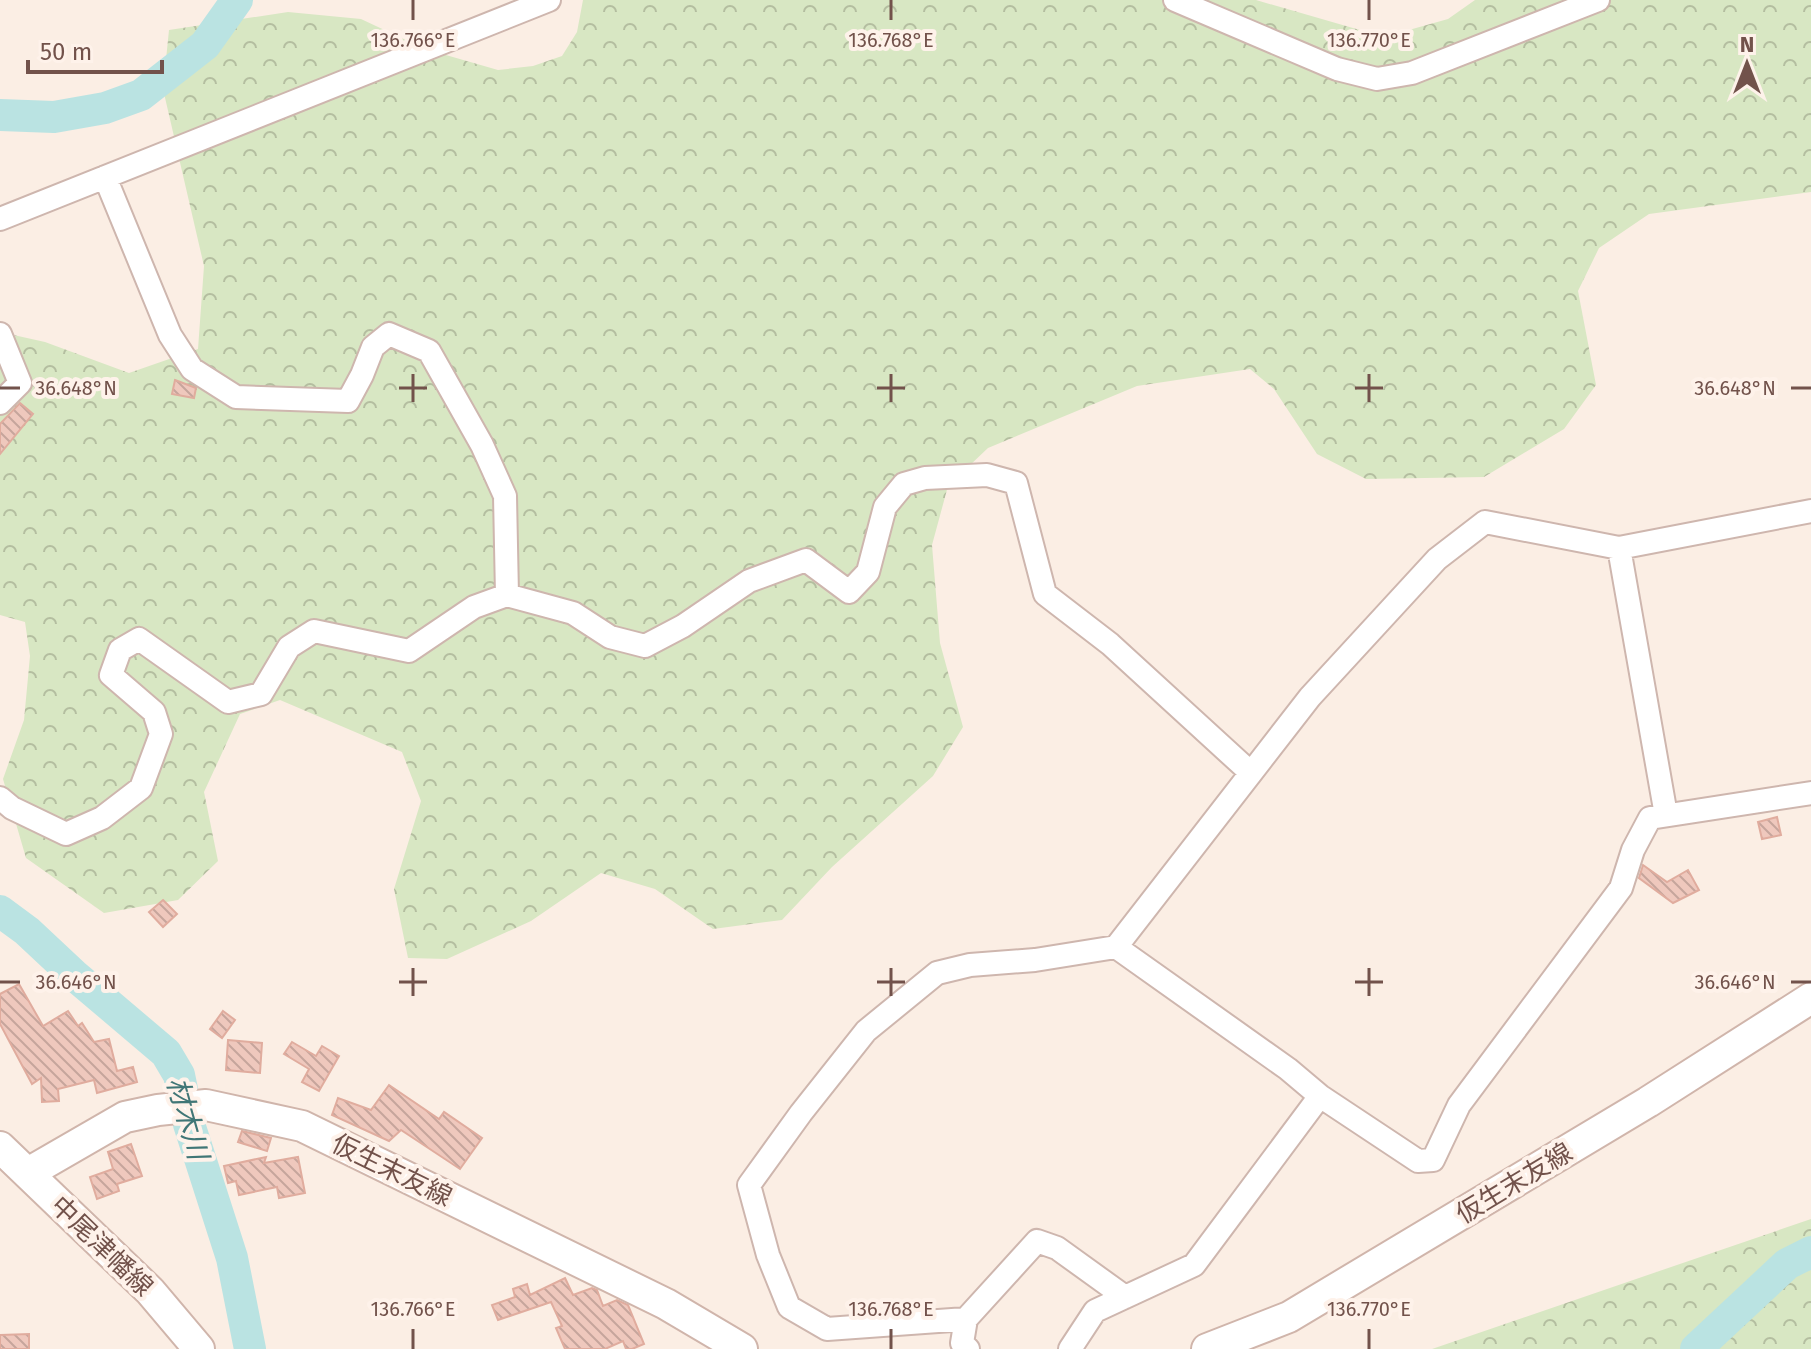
<svg xmlns="http://www.w3.org/2000/svg" width="1811" height="1349" font-family="'Fira Sans','Noto Sans JP',sans-serif">
  <style>
    .forest { fill: url(#forest-crowns) }
    .lines { fill: none; stroke-linecap: round; stroke-linejoin: round }
    .river { stroke: #bae3e2; stroke-width: 32 }
    .building { fill: url(#building-back-hatch); stroke: #e0ac9e; stroke-width: 2 }
    .street-casing { stroke: #ceb6ae; stroke-width: 26 }
    .secondary-casing { stroke: #d0b5ab; stroke-width: 34 }
    .street { stroke: #fff; stroke-width: 22 }
    .secondary { stroke: #fff; stroke-width: 30 }
    .ticks { fill: none; stroke: #72524b; stroke-width: 3 }
    .labels { text-anchor: middle; stroke-width: 8; stroke-linejoin: round; paint-order: stroke }
    .street-label { font-size: 26px; fill: #72524b; stroke: #fef2ea }
    .water-label { font-size: 28px; font-style: italic; fill: #407676; stroke: #fef2ea }
    .ticks-label { font-size: 20px; text-anchor: middle; fill: #72524b; stroke: #fef2ea; stroke-width: 8; stroke-linejoin: round; paint-order: stroke }
  </style>
  <defs>
    <pattern id="forest-crowns" width="20" height="18" patternUnits="userSpaceOnUse" patternTransform="scale(2)"><rect width="20" height="18" fill="#d8e7c3"/><path d="M2 6a3 3 0 1 1 6 0M12 15a3 3 0 1 1 6 0" fill="none" stroke="#b4bea0"/></pattern>
    <pattern id="building-back-hatch" width="6" height="6" patternUnits="userSpaceOnUse" patternTransform="scale(2)"><rect width="6" height="6" fill="#efc8bd"/><path d="M-1 5l2 2M0 0l6 6M5-1l2 2" fill="none" stroke="#c6a59c"/></pattern>
  </defs>
  <rect width="100%" height="100%" fill="#fbeee4"/>
  <path class="forest" d="M583,0H1256L1384,37L1448,19L1475,0H1811V192L1649,214L1599,248L1578,291L1596,385L1564,429L1484,477L1366,479L1317,454L1274,389L1250,369L1137,386L988,448L948,486L932,545L940,643L963,727L933,776L832,867L782,920L713,929L655,889L601,873L531,921L447,959L408,958L394,889L421,801L402,752L280,700L240,714L204,792L218,861L178,900L104,913L26,858L3,779L24,720L30,656L25,622L0,615V332L45,342L129,373L198,349L204,266L163,89L169,30L288,12L361,19L425,49L498,70L533,66L562,56L577,32Z
    M1811,1219V1349H1432Z"/>
  <g class="lines">
    <path class="river" d="M0,115L54,117L105,108L141,95L205,45L237,0
      M0,911L27,931L74,975L166,1053L179,1075L189,1124L232,1258L250,1349
      M1696,1349L1787,1264L1811,1252"/>
  </g>
  <path class="building" d="M175,380L196,388L194,398L172,394Z
    M20,403L33,414L0,454V424Z
    M1777,817L1781,835L1762,839L1758,822Z
    M1643,865L1667,882L1688,870L1699,890L1673,903L1639,878Z
    M163,900L177,914L163,927L149,912Z
    M19,984L43,1026L68,1011L78,1026L82,1023L94,1042L109,1039L117,1071L133,1067L137,1082L97,1093L94,1080L58,1089L59,1101L42,1102L41,1078L32,1084L0,1024V994Z
    M223,1011L235,1020L222,1038L210,1029Z
    M228,1040L262,1043L260,1073L226,1070Z
    M292,1042L316,1056L322,1046L339,1056L319,1091L302,1082L309,1069L284,1054Z
    M389,1085L439,1119L444,1112L482,1138L460,1169L401,1130L389,1141L332,1115L338,1098L371,1110Z
    M242,1131L271,1138L267,1151L238,1142Z
    M131,1144L142,1176L117,1184L119,1191L97,1199L90,1177L113,1169L108,1152Z
    M266,1157L264,1163L298,1157L305,1193L279,1198L277,1187L239,1195L236,1181L228,1183L224,1166Z
    M565,1278L573,1295L592,1288L597,1290L603,1306L617,1300L628,1305L644,1344L632,1349H626L623,1341L605,1349H565L556,1328L562,1326L551,1302L498,1320L492,1305L515,1297L513,1289L527,1284L530,1295Z
    M29,1334V1349H0V1335Z"/>
  <g class="lines">
    <defs>
      <path id="street" d="M1175,0L1337,69L1377,79L1412,73L1598,0
        M105,177L170,335L192,369L236,397L348,401L362,375L373,347L389,334L429,351L482,445L505,496L507,595
        M0,219L549,0
        M0,334L20,383L0,403
        M1619,548L1666,815
        M0,798L12,808L66,834L102,818L141,788L161,734L154,712L111,675L120,650L139,639L228,702L261,694L289,647L314,631L409,651L474,607L507,595L573,613L610,637L645,646L683,626L749,581L806,560L849,592L868,572L885,507L904,484L925,478L987,475L1016,483L1045,594L1110,644L1251,773
        M1116,947L1288,1069L1320,1096L1418,1161L1433,1160L1459,1105L1621,888L1633,850L1650,818L1811,793
        M966,1319L827,1329L789,1307L768,1255L749,1185L801,1113L866,1031L937,973L970,965L1035,960L1116,947L1310,697L1437,559L1485,522L1619,548L1811,511
        M968,1349L962,1343L966,1319L1037,1241L1057,1248L1125,1297
        M1070,1349L1095,1311L1194,1265L1320,1096"/>
      <path id="secondary" d="M0,1147L150,1291L199,1349
        M28,1173L125,1117L158,1110L206,1105L302,1126L666,1304L742,1349
        M1207,1349L1289,1317L1648,1102L1811,998"/>
    </defs>
    <use href="#street" class="street-casing"/>
    <use href="#secondary" class="secondary-casing"/>
    <use href="#street" class="street"/>
    <use href="#secondary" class="secondary"/>
  </g>
  <path class="ticks" d="M413,0V20M891,0V20M1369,0V20M413,374V402M891,374V402M1369,374V402M0,388H20M399,388H427M877,388H905M1355,388H1383M1791,388H1811M413,968V996M891,968V996M1369,968V996M0,982H20M399,982H427M877,982H905M1355,982H1383M1791,982H1811M413,1329V1349M891,1329V1349M1369,1329V1349"/>
  <g class="labels">
    <g class="street-label">
      <text transform="translate(392 1170) rotate(26)" y="9">仮生末友線</text>
      <text transform="translate(1514 1183) rotate(-31)" y="9">仮生末友線</text>
      <text transform="translate(102 1246) rotate(44)" y="9">中尾津幡線</text>
    </g>
    <g class="water-label">
      <text transform="translate(188 1118) rotate(74)" y="10">材木川</text>
    </g>
  </g>
  <g class="ticks-label">
    <text x="413" y="47">136.766°E</text>
    <text x="891" y="47">136.768°E</text>
    <text x="1369" y="47">136.770°E</text>
    <text x="76" y="395">36.648°N</text>
    <text x="1735" y="395">36.648°N</text>
    <text x="76" y="989">36.646°N</text>
    <text x="1735" y="989">36.646°N</text>
    <text x="413" y="1316">136.766°E</text>
    <text x="891" y="1316">136.768°E</text>
    <text x="1369" y="1316">136.770°E</text>
  </g>
  <g transform="translate(1747 64)" stroke="#fef2ea" stroke-width="6" paint-order="stroke">
  <path d="M0-6L14 30L0 20L-14 30Z" fill="#72524b"/>
  <text y="-12" font-size="22" font-weight="bold" text-anchor="middle" fill="#72524b">N</text>
  </g>
  <path d="M28 60v12h134v-12" fill="none" stroke="#72524b" stroke-width="4"/>
  <text x="40" y="60" font-size="24" fill="#72524b" stroke="#fef2ea" stroke-width="6" paint-order="stroke">50 m</text>
</svg>
